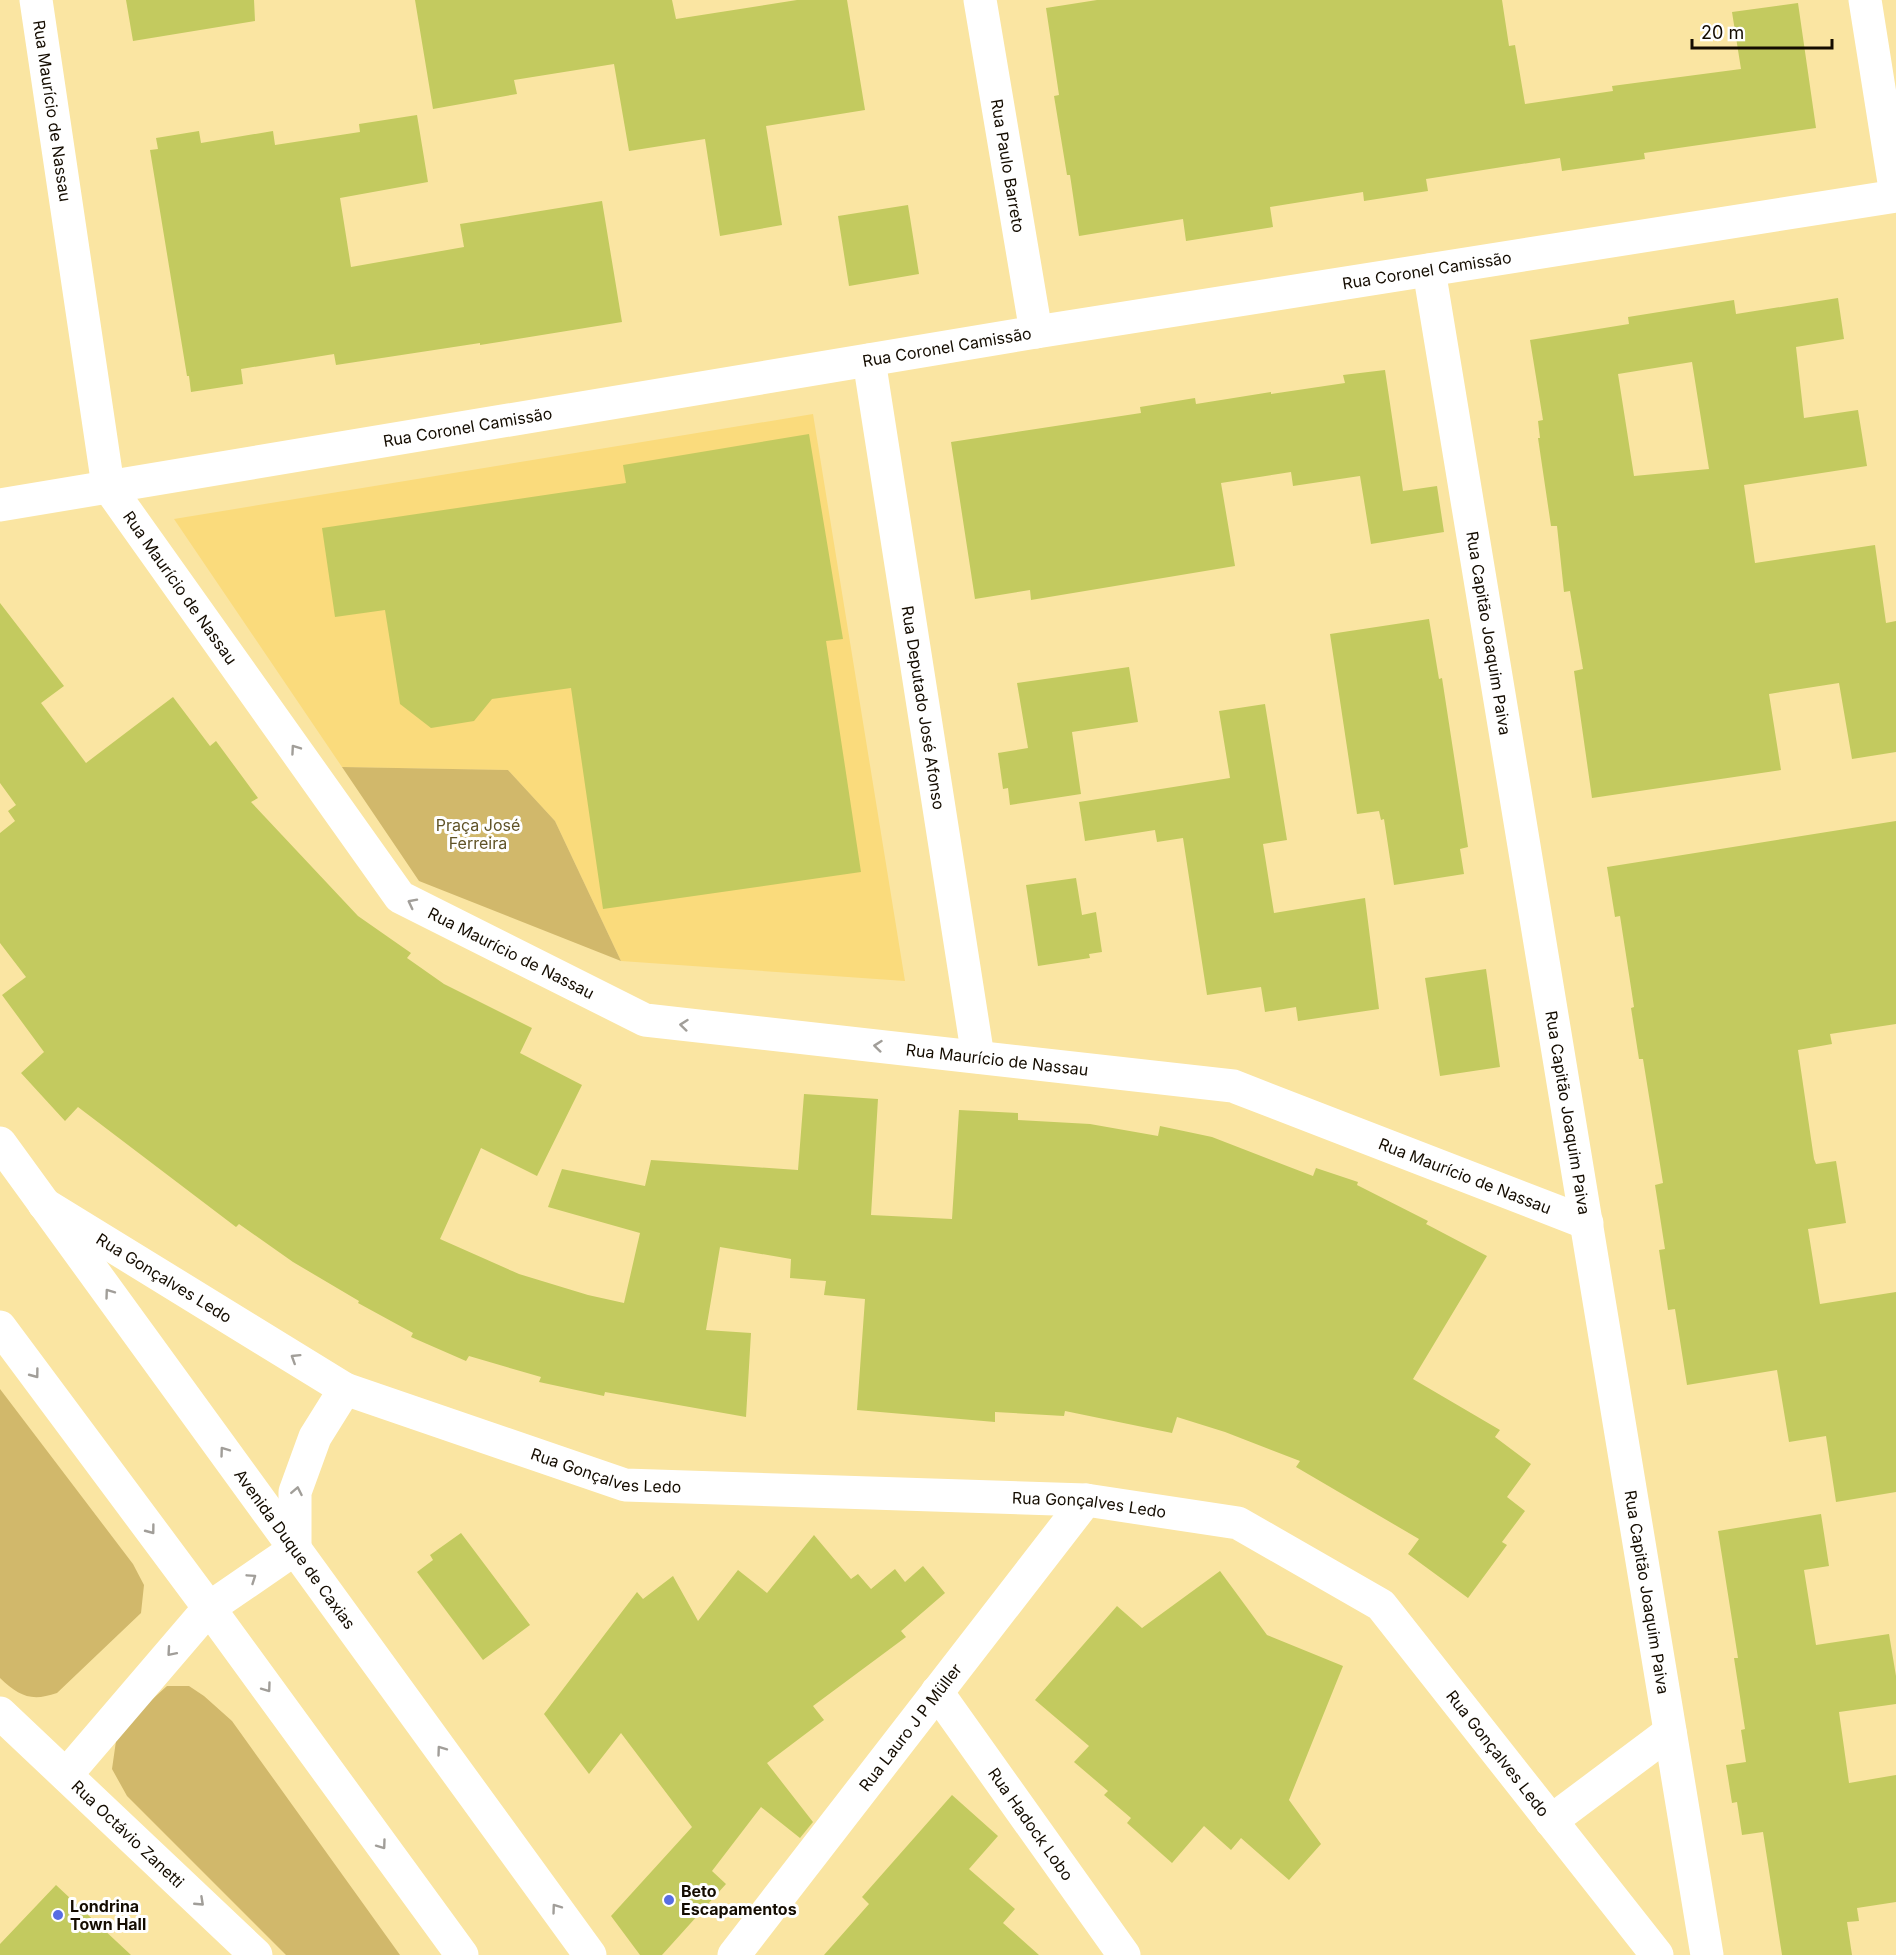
<svg xmlns="http://www.w3.org/2000/svg" width="1896" height="1955" font-family="Inter,sans-serif">
  <style>
    .built { fill: #fadb7c }
    .green { fill: #d1b86b }
    .building { fill: #c3ca5f; fill-rule: evenodd }
    .lines { fill: none; stroke-linecap: round; stroke-linejoin: round }
    .minor { stroke: #fff; stroke-width: 33 }
    .major { stroke: #fff; stroke-width: 33 }
    .oneway { stroke: #a19e99 }
    .poi-dot { fill: #586de3; stroke: #fff; stroke-width: 2 }
    .labels { text-anchor: middle; stroke-width: 6; stroke-linejoin: round; paint-order: stroke }
    .street-label { font-size: 16px; fill: #140c00; stroke: #fff }
    .park-label { font-size: 16px; fill: #605327; stroke: #fff }
    .poi-label { font-size: 16px; font-weight: bold; fill: #140c00; stroke: #fff; text-anchor: start }
  </style>
  <rect width="100%" height="100%" fill="#fae5a2"/>
  <path class="built" d="M813,414L905,981L621,961L555,821L508,770L342,767L174,519Z"/>
  <path class="green" d="M342,767L508,770L555,821L621,961L419,881Z
    M0,1389L133,1564L144,1585L141,1613L57,1693C31,1702 19,1696 0,1678Z
    M167,1686H189L204,1696L232,1721L400,1955H286L127,1796L112,1769L116,1741L147,1704Z"/>
  <path class="building" d="M126,0H254L255,21L133,41Z
    M415,0H672L676,19L797,0H847L865,110L766,126L782,225L720,236L705,139L629,151L614,64L514,80L517,94L433,109Z
    M1097,0H1502L1509,46L1515,45L1525,104L1613,91L1612,86L1741,69L1732,12L1798,3L1816,128L1644,153L1645,159L1562,171L1560,158L1426,179L1428,191L1364,201L1363,192L1270,207L1273,227L1186,241L1183,219L1079,236L1070,175H1067L1054,96L1059,95L1046,8Z
    M417,115L428,182L340,198L351,267L464,247L460,224L602,201L622,322L480,345V343L336,365L334,354L241,369L243,384L191,392L189,376H187L150,150L158,149L156,138L199,131L201,143L273,131L275,145L360,132L359,124Z
    M908,205L919,274L849,286L838,216Z
    M1838,298L1844,339L1796,347L1804,418L1858,410L1867,466L1744,485L1755,563L1875,545L1886,623L1896,621V752L1852,759L1839,683L1769,694L1781,770L1592,798L1574,671L1583,669L1570,591L1564,592L1557,526H1551L1538,438H1540L1538,421L1543,420L1530,340L1629,324L1628,317L1734,300L1736,314ZM1692,362L1709,469L1634,476L1618,374Z
    M1385,370L1403,491L1437,486L1444,532L1371,544L1360,476L1293,486L1291,472L1221,483L1235,566L1031,600L1030,590L975,599L951,442L1141,413L1140,407L1195,398L1196,404L1271,392V394L1345,383L1343,375Z
    M809,434L843,639L826,641L861,872L603,909L571,688L492,699L474,721L431,728L400,704L385,610L335,617L322,528L626,483L623,465Z
    M0,603L64,686L41,703L86,763L173,697L210,746L216,741L258,798L251,802L358,916L411,953L407,958L444,984L532,1028L520,1053L582,1085L537,1176L481,1148L440,1239L519,1274L588,1295L624,1303L640,1233L548,1207L562,1169L645,1186L651,1160L798,1170L804,1094L878,1099L871,1215L952,1219L959,1110L1018,1113V1120L1090,1124L1158,1136L1160,1126L1212,1137L1313,1176L1316,1168L1358,1182L1357,1185L1428,1221L1426,1224L1487,1256L1413,1379L1500,1430L1495,1437L1531,1464L1507,1497L1525,1511L1502,1542L1507,1545L1468,1598L1408,1554L1419,1539L1296,1467L1300,1461L1225,1432L1177,1417L1172,1433L1065,1411L1064,1416L995,1412V1422L857,1410L865,1299L824,1295L826,1281L790,1278L791,1259L720,1247L706,1330L751,1333L746,1417L605,1392L604,1396L539,1382L541,1377L469,1356L466,1361L411,1337L413,1333L358,1303L359,1301L293,1262L239,1224L236,1227L78,1107L65,1121L21,1073L44,1052L2,995L26,977L0,943V833L15,821L8,811L16,805L0,783Z
    M1429,619L1439,679L1442,678L1468,847L1460,849L1464,874L1394,885L1384,819L1381,820L1379,811L1357,814L1330,634Z
    M1129,667L1138,722L1072,732L1081,794L1010,805L1008,788L1003,789L998,753L1028,748L1017,683Z
    M1265,704L1287,840L1263,844L1274,913L1365,898L1379,1009L1298,1021L1296,1007L1265,1012L1261,987L1207,995L1183,838L1157,842L1155,830L1085,841L1079,802L1230,778L1219,711Z
    M1896,821V1024L1830,1034L1832,1044L1798,1050L1814,1159L1816,1164L1836,1161L1846,1223L1808,1229L1820,1304L1896,1292V1492L1836,1502L1826,1436L1789,1442L1777,1370L1687,1385L1675,1309L1668,1310L1659,1250L1665,1249L1655,1185L1663,1183L1643,1059H1639L1631,1008L1634,1007L1620,916L1615,917L1607,867Z
    M1076,878L1082,915L1096,912L1102,952L1089,954L1090,958L1038,966L1026,885Z
    M1486,969L1500,1067L1440,1076L1425,978Z
    M1821,1514L1829,1566L1804,1570L1816,1645L1889,1634L1896,1676V1704L1839,1712L1849,1783L1896,1775V1902L1857,1908L1859,1921L1847,1922L1852,1955H1782L1763,1832L1742,1835L1737,1802L1732,1803L1726,1765L1746,1762L1741,1730L1745,1729L1734,1658H1738L1718,1531Z
    M461,1533L530,1625L483,1660L417,1572L433,1560L430,1555Z
    M814,1535L851,1579L858,1574L871,1589L895,1569L905,1582L923,1566L945,1593L901,1631L906,1637L813,1706L824,1720L767,1763L813,1822L800,1838L761,1807L712,1871L726,1884L662,1955H640L611,1916L692,1827L621,1733L589,1774L544,1714L637,1592L643,1599L673,1576L698,1621L738,1570L767,1593Z
    M1220,1571L1267,1635L1343,1666L1289,1800L1321,1844L1289,1880L1241,1838L1231,1850L1204,1826L1172,1863L1127,1823L1131,1818L1104,1795L1108,1791L1074,1762L1089,1746L1035,1700L1117,1606L1142,1628Z
    M952,1795L998,1836L969,1869L1015,1909L1003,1923L1039,1955H824L869,1904L862,1897Z
    M56,1885L131,1955H0V1944Z"/>
  <g class="lines">
    <g class="minor">
      <path id="s1" d="M36,0L108,486L400,897L645,1020L1233,1086L1587,1223"/>
      <path id="s2" d="M980,0L1036,332"/>
      <path d="M1865,0L1896,195"/>
      <path id="s3" d="M1429,270L1707,1955"/>
      <path id="s4" d="M869,360L978,1057"/>
      <path id="s5" d="M0,505L1036,332L1896,196"/>
      <path id="s6" d="M44,1204L345,1389L625,1485L1086,1500L1238,1523L1381,1605L1657,1955"/>
      <path id="s7" d="M937,1692L1124,1955"/>
      <path id="s8" d="M0,1713L256,1955"/>
      <path d="M66,1775L209,1608L295,1549V1492L315,1437L345,1389"/>
      <path d="M1551,1821L1670,1732"/>
      <path id="s9" d="M734,1955L1086,1500"/>
    </g>
    <g class="major">
      <path id="s10" d="M0,1143L590,1955"/>
      <path d="M0,1327L209,1608L462,1955"/>
    </g>
  </g>
  <defs><path id="oneway-chevron" d="M-2-3.5L2.5 0L-2 3.5" fill="none" stroke-width="1.6" stroke-linecap="round" stroke-linejoin="round" transform="scale(1.5)"/></defs>
  <g class="oneway">
    <use href="#oneway-chevron" transform="translate(295 749) rotate(-125)"/>
    <use href="#oneway-chevron" transform="translate(412 903) rotate(-153)"/>
    <use href="#oneway-chevron" transform="translate(684 1025) rotate(-174)"/>
    <use href="#oneway-chevron" transform="translate(878 1046) rotate(-174)"/>
    <use href="#oneway-chevron" transform="translate(109 1293) rotate(-126)"/>
    <use href="#oneway-chevron" transform="translate(295 1358) rotate(-148)"/>
    <use href="#oneway-chevron" transform="translate(35 1374) rotate(53)"/>
    <use href="#oneway-chevron" transform="translate(224 1451) rotate(-126)"/>
    <use href="#oneway-chevron" transform="translate(297 1491) rotate(-79)"/>
    <use href="#oneway-chevron" transform="translate(151 1530) rotate(53)"/>
    <use href="#oneway-chevron" transform="translate(252 1578) rotate(-34)"/>
    <use href="#oneway-chevron" transform="translate(171 1652) rotate(131)"/>
    <use href="#oneway-chevron" transform="translate(267 1688) rotate(54)"/>
    <use href="#oneway-chevron" transform="translate(441 1750) rotate(-126)"/>
    <use href="#oneway-chevron" transform="translate(382 1845) rotate(54)"/>
    <use href="#oneway-chevron" transform="translate(200 1902) rotate(43)"/>
    <use href="#oneway-chevron" transform="translate(556 1908) rotate(-126)"/>
  </g>
  <g class="poi-dot">
    <circle cx="669" cy="1900" r="6"/>
    <circle cx="58" cy="1915" r="6"/>
  </g>
  <g class="labels">
    <g class="street-label">
      <text dy="6" stroke="none"><textPath href="#s1" startOffset="112">Rua Maurício de Nassau</textPath></text>
      <text dy="6" stroke="none"><textPath href="#s2" startOffset="168">Rua Paulo Barreto</textPath></text>
      <text dy="6" stroke="none"><textPath href="#s5" startOffset="1446">Rua Coronel Camissão</textPath></text>
      <text dy="6" stroke="none"><textPath href="#s5" startOffset="960">Rua Coronel Camissão</textPath></text>
      <text dy="6" stroke="none"><textPath href="#s5" startOffset="474">Rua Coronel Camissão</textPath></text>
      <text dy="6" stroke="none"><textPath href="#s1" startOffset="616">Rua Maurício de Nassau</textPath></text>
      <text dy="6" stroke="none"><textPath href="#s3" startOffset="368">Rua Capitão Joaquim Paiva</textPath></text>
      <text dy="6" stroke="none"><textPath href="#s4" startOffset="352">Rua Deputado José Afonso</textPath></text>
      <text dy="6" stroke="none"><textPath href="#s1" startOffset="1120">Rua Maurício de Nassau</textPath></text>
      <text dy="6" stroke="none"><textPath href="#s1" startOffset="1624">Rua Maurício de Nassau</textPath></text>
      <text dy="6" stroke="none"><textPath href="#s3" startOffset="854">Rua Capitão Joaquim Paiva</textPath></text>
      <text dy="6" stroke="none"><textPath href="#s1" startOffset="2110">Rua Maurício de Nassau</textPath></text>
      <text dy="6" stroke="none"><textPath href="#s6" startOffset="141">Rua Gonçalves Ledo</textPath></text>
      <text dy="6" stroke="none"><textPath href="#s6" startOffset="628">Rua Gonçalves Ledo</textPath></text>
      <text dy="6" stroke="none"><textPath href="#s6" startOffset="1114">Rua Gonçalves Ledo</textPath></text>
      <text dy="6" stroke="none"><textPath href="#s10" startOffset="502">Avenida Duque de Caxias</textPath></text>
      <text dy="6" stroke="none"><textPath href="#s3" startOffset="1340">Rua Capitão Joaquim Paiva</textPath></text>
      <text dy="6" stroke="none"><textPath href="#s9" startOffset="288">Rua Lauro J P Müller</textPath></text>
      <text dy="6" stroke="none"><textPath href="#s6" startOffset="1618">Rua Gonçalves Ledo</textPath></text>
      <text dy="6" stroke="none"><textPath href="#s7" startOffset="162">Rua Hadock Lobo</textPath></text>
      <text dy="6" stroke="none"><textPath href="#s8" startOffset="176">Rua Octávio Zanetti</textPath></text>
    </g>
    <g class="park-label">
      <text x="478" y="831">Praça José<tspan x="478" dy="18">Ferreira</tspan></text>
    </g>
    <g class="poi-label">
      <text x="681" y="1897">Beto<tspan x="681" dy="18">Escapamentos</tspan></text>
      <text x="70" y="1912">Londrina<tspan x="70" dy="18">Town Hall</tspan></text>
    </g>
  </g>
  <path d="M1692 39v9h140v-9" fill="none" stroke="#140c00" stroke-width="3"/>
  <text x="1701" y="39" font-size="18" fill="#140c00" stroke="#ffffff" stroke-width="4.5" paint-order="stroke">20 m</text>
</svg>
